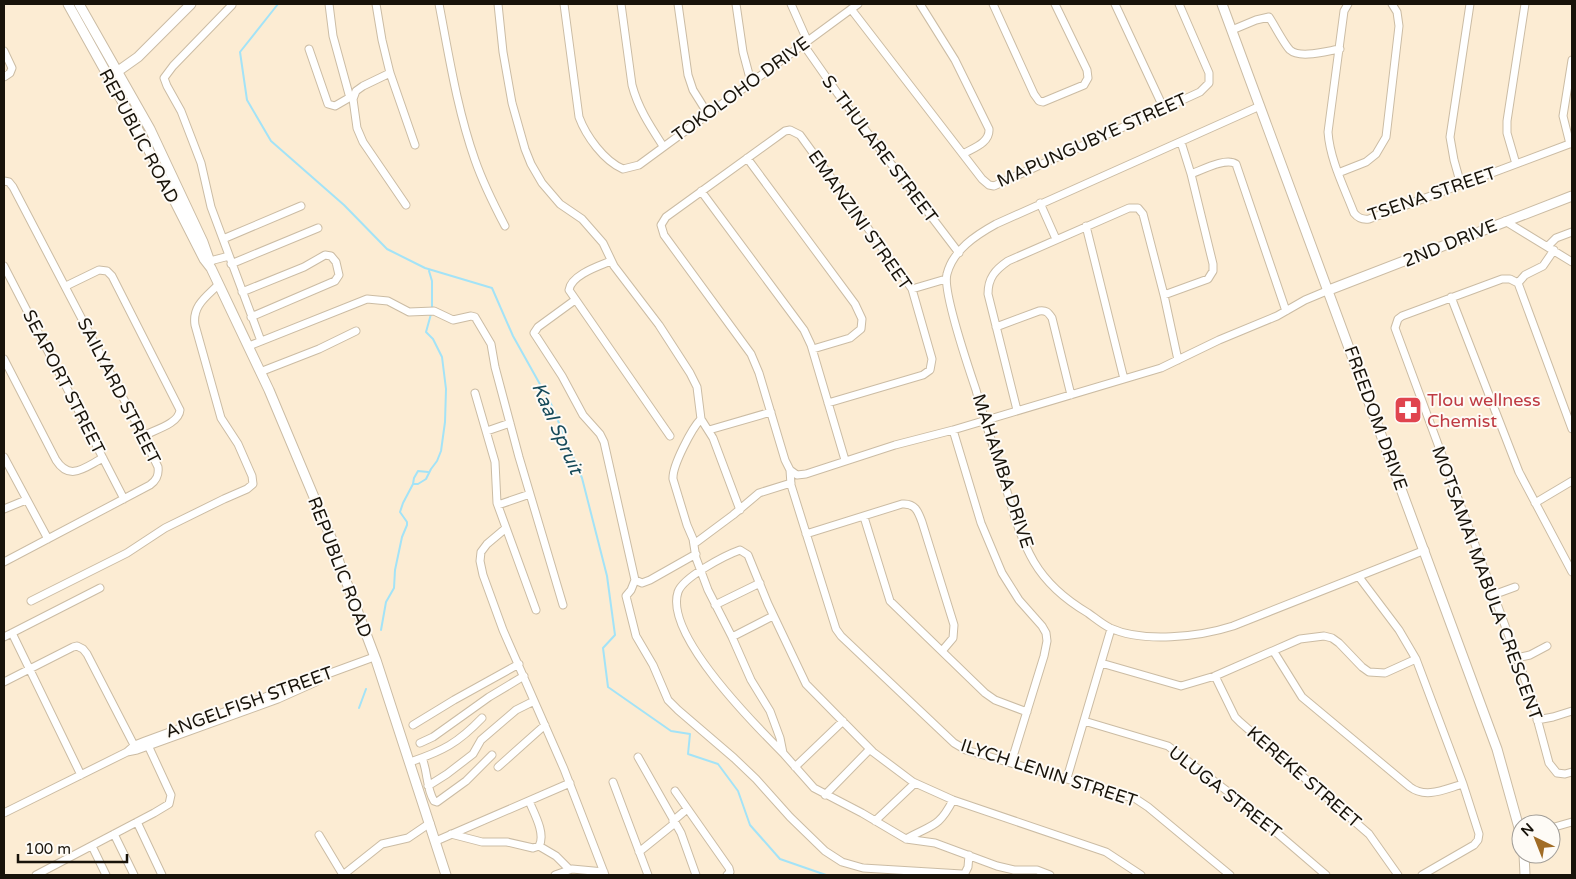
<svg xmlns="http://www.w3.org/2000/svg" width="1576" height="879" font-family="'Varela Round',sans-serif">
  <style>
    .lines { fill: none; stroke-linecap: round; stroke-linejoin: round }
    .stream { stroke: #a3e3f7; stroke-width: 2 }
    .minor-casing { stroke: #cbbca4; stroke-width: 9 }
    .tertiary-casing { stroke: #cbbca4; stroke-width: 11 }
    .minor { stroke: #fff; stroke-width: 7 }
    .tertiary { stroke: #fff; stroke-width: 9 }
    .labels { text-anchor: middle; stroke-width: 4; stroke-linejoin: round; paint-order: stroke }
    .street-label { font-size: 18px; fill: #18130a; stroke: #fefbf6 }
    .health-label { font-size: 18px; fill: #be3a42; stroke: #fefbf6; text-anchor: start }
    .water-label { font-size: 19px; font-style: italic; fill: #164a59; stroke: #fefbf6 }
  </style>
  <rect width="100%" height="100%" fill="#fcecd3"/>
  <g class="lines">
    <path class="stream" d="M278,4L240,52L247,100L271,141L344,205L387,249L425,268L492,288L513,336L551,404L582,478L607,576L615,635L603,648L608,687L671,731L690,734L688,754L718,764L738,791L750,825L780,859L826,875
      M429,271L432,281V307
      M413,484L414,478L418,471L428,472
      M381,630L386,602L394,588L395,570L402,537L407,525V522L400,512L403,503L413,484H418L426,479L431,469L437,461L441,451L445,422L446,389L442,357L433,339L426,332L431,314
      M359,708L366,689"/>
    <defs>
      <path id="minor" d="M329,4L333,36L350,98
        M376,4L382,40L390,73L415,145
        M439,4C449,56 457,109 475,160C483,183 494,205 505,226
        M498,4L503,52L512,103L525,149L531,164L542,183L560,204L582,219L603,243L614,266L659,325L690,373L697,387L701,419L713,438L740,510
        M564,4L579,117C586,136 604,161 623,169L639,165L858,4
        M621,4L632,85C638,108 650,126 663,146
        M678,4L688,75L693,90L708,114
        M736,4L743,52L751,82
        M791,4L807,40
        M920,4L955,60L989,129C990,143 973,148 963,154
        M993,4L1034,94L1039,101L1043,102L1084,85L1088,78L1087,70L1055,4
        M1115,4L1164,109
        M1348,4L1344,11L1328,132C1330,160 1344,187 1354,213C1358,218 1362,220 1369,219L1572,143
        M232,5L173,66L164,78L167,86L181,111L201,163L211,207L261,341
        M851,9L982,179L989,185L994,186L1200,92L1209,83V73L1179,4
        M1232,30L1256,20L1269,17C1275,26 1284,44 1290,50C1300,59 1327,51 1340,49
        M803,44L838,94L959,253
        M309,49L328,104L335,106L354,95
        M4,51L12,68L10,73L4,77
        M390,73L363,86L356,91L353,99L357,128L363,142L406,205
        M1260,106L996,224C976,235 953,250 947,274C942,291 969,369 976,390C984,419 994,448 1003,477C1011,506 1019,536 1034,562C1047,584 1066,600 1088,613C1095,618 1102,624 1110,628C1143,643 1199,637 1233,626L1425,550
        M1570,144L1563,116L1572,60
        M747,158L855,304L862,319L861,329L850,338L813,349
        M1516,164L1507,133V121L1525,4
        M1338,173L1366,162L1376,154L1386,137L1399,26L1397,12L1392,4
        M1191,174C1202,170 1226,157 1236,164L1286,311
        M4,181L9,182L13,187L143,436L158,467C159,475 157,480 150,485L4,562
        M1461,185L1454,160L1450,137L1470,4
        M701,191L804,330L811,345L845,460
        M1040,203L1056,239
        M1505,221L1572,262
        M1086,226L1124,379
        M223,239L301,206
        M1548,246L1556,238L1572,232
        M210,261L229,256
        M611,261C599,266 571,275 569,290L670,436
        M231,264L318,228
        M4,266L124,499
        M1518,283L1510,279H1502L1402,316L1398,319L1395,328L1531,696L1549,763L1557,773L1565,774L1572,772
        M1518,283L1572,429
        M1518,283L1525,275L1543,266L1554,250
        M66,286L99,270L107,271L112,276L180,410C179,424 154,430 143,436
        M912,289L946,279
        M242,292L304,267L325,255L331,256L336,262L339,275L335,281L251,317
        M1164,295L1208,279L1213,271V264L1191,174L1181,142
        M1451,297L1519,472L1572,572
        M575,300L538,327L534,333L562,376L583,415L600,434L604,442L635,580L631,590L626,596L636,636L653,665L668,700L678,710L734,758L756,779L790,817L825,851L842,862L863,868L962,874L965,873L968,867L969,855
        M996,327L1039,311C1046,310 1048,312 1052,318L1071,395
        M249,346L367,299L388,301L409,312L434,311L453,320L471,316L475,317L491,344L495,367L519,457L563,605
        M4,359L56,460C70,482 85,467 103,458
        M260,372L319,349L356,331
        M475,393L495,462L497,503L536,610
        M828,403L923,375L930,370L932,359L912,289L907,282L800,135L790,130L785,131L666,217L661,225L664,235L751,354L759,373L785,460L790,470L797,475L806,474L895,445L953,430L1161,368L1219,340L1277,316L1305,300L1329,290
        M1017,410L988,294C988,278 995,270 1008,261L1129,208H1138L1143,214L1164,295L1178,360
        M701,419C692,428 672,466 673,479L687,525L693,539L696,558L708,590L732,637L751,680L770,711L780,738L783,753L814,788L862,813L906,839L935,843L997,866L1014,870H1037L1050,875
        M709,430L771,412
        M953,430L981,523L1002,573L1019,600L1042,626L1046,633L1047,641L1044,656L1011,763
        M487,431L510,423
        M4,457L48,539
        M790,470L791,485L836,629L841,636L954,743L966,750L1136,799L1148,807L1230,875
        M1535,503L1572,481
        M498,505L530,494
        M4,509L26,500
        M864,517L890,601L985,693L995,700L1027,712
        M506,528L487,544L481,552L480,561L483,575L503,630L564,769L605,875
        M806,534L902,504C915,503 918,511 922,522L954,625L953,638L942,651
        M694,544L733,515L759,493L791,483
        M1359,577L1399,630L1416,659L1463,784L1479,834L1478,840L1474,845L1422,875
        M635,580L642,583L650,580L696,554
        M1493,595L1515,587
        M31,601L127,553L165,528L224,499L247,489L253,484L252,476L238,444L221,418L195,325C192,306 206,297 218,285
        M715,605L760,583
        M12,633L81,775
        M4,637L100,588
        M732,637L773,616
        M1274,652L1302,697L1410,787C1426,799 1445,789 1463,784
        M1517,658L1530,655L1547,646
        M1101,663L1181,686L1215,676L1300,639L1324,636L1332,638L1339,643L1362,667L1369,672L1385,673L1416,659
        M1215,676L1235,717L1240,722L1369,834L1398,875
        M4,682L73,647L77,646L83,649L87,654L136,749
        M1537,720L1553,717L1572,711
        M1084,721L1168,746L1235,797L1326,875
        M413,725L454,700L519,664
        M420,743L433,737L489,697L524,676
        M127,752L137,750L278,699L316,682
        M783,753C755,725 664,634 678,592C683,577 726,555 740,550L748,555L768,604L806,684L873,752L913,782L953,800L1106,852L1141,875
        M638,757L681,833L696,875
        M422,758C428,772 426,788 434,801L437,802L466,781L492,755
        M410,762C443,751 458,743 482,718
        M498,767L545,725
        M795,767L843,721
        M1067,778L1111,629
        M613,782L648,875
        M428,786L447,774L473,754L481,740L516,710L534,701
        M675,791L729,868L730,872L727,875
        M825,795L870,749
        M529,801C534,813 546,834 539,846
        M4,813L127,752L135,745L145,741L374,657
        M673,821L687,809
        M875,821L915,783
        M137,822L162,875
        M1551,828L1572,822
        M114,834L134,875
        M451,834L482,842H507L533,848L539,846L556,856L569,869
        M319,835L343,875
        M906,839C932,824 938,829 953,800
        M436,841L570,783
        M92,846L106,875
        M639,852L675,823
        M36,875L154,813L169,804L171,795L146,741
        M343,875L382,844L408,838L430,823
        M555,875L572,869L604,872"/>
      <path id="tertiary" d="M68,4L142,137L204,259L211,268L269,390L332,540L340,565L376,660L446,875
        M79,4L150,129L203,242L210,262
        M1222,4L1497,749L1521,835
        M114,74L138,57L191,4
        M1329,290L1572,196
        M1524,854L1525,875"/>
    </defs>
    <use href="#minor" class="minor-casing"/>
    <use href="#tertiary" class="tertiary-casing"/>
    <use href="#minor" class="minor"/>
    <use href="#tertiary" class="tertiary"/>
  </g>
  <defs>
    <symbol id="pharmacy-square" viewBox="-11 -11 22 22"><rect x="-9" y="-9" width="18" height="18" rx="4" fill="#e0444e" stroke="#fefbf6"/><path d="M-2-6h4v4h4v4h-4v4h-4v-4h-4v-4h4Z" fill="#fff"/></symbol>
  </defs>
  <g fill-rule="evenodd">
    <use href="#pharmacy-square" x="1392" y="394" width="32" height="32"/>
  </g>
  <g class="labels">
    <g class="street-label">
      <text transform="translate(741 89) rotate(-36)" y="6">TOKOLOHO DRIVE</text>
      <text transform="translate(139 136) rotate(62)" y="6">REPUBLIC ROAD</text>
      <text transform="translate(1092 140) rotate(-24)" y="6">MAPUNGUBYE STREET</text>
      <text transform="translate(880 149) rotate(53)" y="6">S. THULARE STREET</text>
      <text transform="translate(1432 194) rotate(-19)" y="6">TSENA STREET</text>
      <text transform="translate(860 220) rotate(55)" y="6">EMANZINI STREET</text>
      <text transform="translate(1450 243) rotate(-22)" y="6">2ND DRIVE</text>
      <text transform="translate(64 382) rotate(63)" y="6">SEAPORT STREET</text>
      <text transform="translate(119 391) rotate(63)" y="6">SAILYARD STREET</text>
      <text transform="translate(1376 418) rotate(70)" y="6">FREEDOM DRIVE</text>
      <text transform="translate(1003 471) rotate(72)" y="6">MAHAMBA DRIVE</text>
      <text transform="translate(340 567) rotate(69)" y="6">REPUBLIC ROAD</text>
      <text transform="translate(1487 583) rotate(70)" y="6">MOTSAMAI MABULA CRESCENT</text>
      <text transform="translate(249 702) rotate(-20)" y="6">ANGELFISH STREET</text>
      <text transform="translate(1049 773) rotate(18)" y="6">ILYCH LENIN STREET</text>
      <text transform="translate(1304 777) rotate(41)" y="6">KEREKE STREET</text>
      <text transform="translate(1225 792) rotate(38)" y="6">ULUGA STREET</text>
    </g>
    <g class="health-label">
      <text x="1427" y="406">Tlou wellness<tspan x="1427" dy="21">Chemist</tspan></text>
    </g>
    <g class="water-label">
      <text transform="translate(558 428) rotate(66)" y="7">Kaal Spruit</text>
    </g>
  </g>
  <rect width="1576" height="879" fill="none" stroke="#18130a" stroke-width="10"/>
  <g transform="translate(1536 839) rotate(317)"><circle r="24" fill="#fefbf6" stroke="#a29e98"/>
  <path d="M0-4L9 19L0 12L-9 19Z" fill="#a16c25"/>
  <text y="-8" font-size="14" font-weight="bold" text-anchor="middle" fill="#18130a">N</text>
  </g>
  <path d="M18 854v8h109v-8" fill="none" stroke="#18130a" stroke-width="2.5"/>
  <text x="25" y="854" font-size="15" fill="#18130a" stroke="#fefbf6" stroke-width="4" paint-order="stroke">100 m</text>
</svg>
